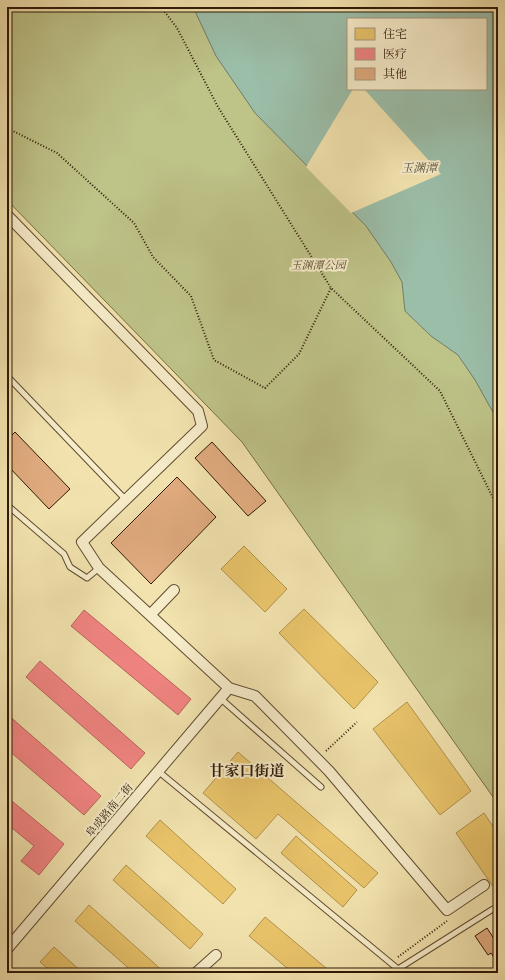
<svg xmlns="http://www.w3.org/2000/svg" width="505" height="980" font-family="'Libre Caslon Text','Noto Serif SC',serif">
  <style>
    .green { fill: #bec388; stroke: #766e48; fill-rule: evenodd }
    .water { fill: #9bbea9; stroke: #707c69; fill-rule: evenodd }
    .pier { fill: #f2e3ae }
    .homes { fill: #e9c46a; stroke: #b1914d }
    .health { fill: #f28482; stroke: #b8645d }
    .building { fill: #e0ab7f; stroke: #2f1908 }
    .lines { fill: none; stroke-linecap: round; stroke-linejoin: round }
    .lane-casing { stroke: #604c32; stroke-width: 7 }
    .street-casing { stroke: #604c32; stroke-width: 12 }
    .path { stroke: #2f1908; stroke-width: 2; stroke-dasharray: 1 2; stroke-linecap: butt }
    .lane { stroke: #f7edca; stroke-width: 5 }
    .street { stroke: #f7edca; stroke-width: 10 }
    .labels { text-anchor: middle; stroke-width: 4; stroke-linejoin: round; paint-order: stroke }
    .park-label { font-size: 11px; font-style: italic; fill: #5a4c2e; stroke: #f7edca }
    .street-label { font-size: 11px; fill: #2f1908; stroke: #f7edca }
    .water-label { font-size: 12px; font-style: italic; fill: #555340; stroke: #f7edca }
    .district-label { font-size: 15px; font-weight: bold; fill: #2f1908; stroke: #f7edca }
  </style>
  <rect width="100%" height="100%" fill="#f2e3ae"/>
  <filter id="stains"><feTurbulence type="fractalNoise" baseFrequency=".005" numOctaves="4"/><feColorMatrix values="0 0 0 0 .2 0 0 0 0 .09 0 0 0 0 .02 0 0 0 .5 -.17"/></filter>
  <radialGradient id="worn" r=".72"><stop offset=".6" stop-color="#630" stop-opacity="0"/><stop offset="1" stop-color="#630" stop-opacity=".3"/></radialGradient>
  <path class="green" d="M7,7H498V804L242,442L7,200ZM348,19H486V89H348Z"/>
  <path class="water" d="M193,7H498V421L475,380L458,355L431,336L405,311L402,282L391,262L366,226L255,113L216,56ZM348,19H486V89H348Z"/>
  <path class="pier" d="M353,89H364L441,174L351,213L306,167Z"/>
  <path class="homes" d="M244,546L287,589L265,612L221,569Z
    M304,609L378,682L354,709L279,633Z
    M407,702L471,791L440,815L373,729Z
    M238,752L378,873L364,888L278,814L256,839L203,793Z
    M484,813L498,834V886L494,888L456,833Z
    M160,820L236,889L223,904L146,836Z
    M296,836L357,890L343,907L281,853Z
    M126,865L203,934L190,949L113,880Z
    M89,905L165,973H134L75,921Z
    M265,917L332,973H293L249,936Z
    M54,947L83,973H53L40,962Z"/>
  <path class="health" d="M84,610L191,699L178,715L71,626Z
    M40,661L145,753L131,769L26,677Z
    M7,714L101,796L84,815L7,749Z
    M7,797L64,844L39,875L21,861L34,846L7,824Z"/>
  <path class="building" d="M15,432L70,489L49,509L7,465V440Z
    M212,442L266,501L248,516L195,458Z
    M177,477L216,517L151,584L111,543Z
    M487,928L498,945V950L497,951L498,952V964L491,953L488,955L475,936Z"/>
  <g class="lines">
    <defs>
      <path id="lane" d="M7,376L126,500
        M7,505L64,554L70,567L87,578L99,568
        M220,698L321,787
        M158,771L398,969L409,973
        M398,969L493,909"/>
      <path id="street" d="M7,215L198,411L202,426L82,542L99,568L229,688L255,696L329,771L447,910L484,885
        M150,615L174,590
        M7,949L229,688
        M196,973L216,955"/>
    </defs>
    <use href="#lane" class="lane-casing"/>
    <use href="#street" class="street-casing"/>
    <path class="path" d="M161,7L177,28L218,107L331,288L440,391L498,508
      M11,130L57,153L134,223L153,257L191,296L214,360L265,388L299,354L331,288
      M326,751L357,722
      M398,957L447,921"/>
    <use href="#lane" class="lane"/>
    <use href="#street" class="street"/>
  </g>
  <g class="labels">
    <g class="park-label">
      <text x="318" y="269">玉渊潭公园</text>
    </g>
    <g class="street-label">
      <text transform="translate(109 810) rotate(-50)" y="4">阜成路南二街</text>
    </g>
    <g class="water-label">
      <text x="419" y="172">玉渊潭</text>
    </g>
    <g class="district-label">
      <text x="247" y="776">甘家口街道</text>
    </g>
  </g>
  <rect width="505" height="980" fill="none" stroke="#f2e3ae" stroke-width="24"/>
  <rect x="8" y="8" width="489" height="964" fill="none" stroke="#2f1908" stroke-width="2"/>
  <rect x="12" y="12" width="481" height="956" fill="none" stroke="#2f1908"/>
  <rect x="347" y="18" width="140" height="72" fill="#f7edca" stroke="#a7987c"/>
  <rect x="355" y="28" width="20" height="12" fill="#e9c46a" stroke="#a7987c"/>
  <text x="383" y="38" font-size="12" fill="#2f1908">住宅</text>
  <rect x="355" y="48" width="20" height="12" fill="#f28482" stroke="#a7987c"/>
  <text x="383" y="58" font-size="12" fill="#2f1908">医疗</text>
  <rect x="355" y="68" width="20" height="12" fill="#e0ab7f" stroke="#a7987c"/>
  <text x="383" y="78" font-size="12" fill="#2f1908">其他</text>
  <rect width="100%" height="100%" filter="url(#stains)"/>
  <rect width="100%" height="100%" fill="url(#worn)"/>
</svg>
